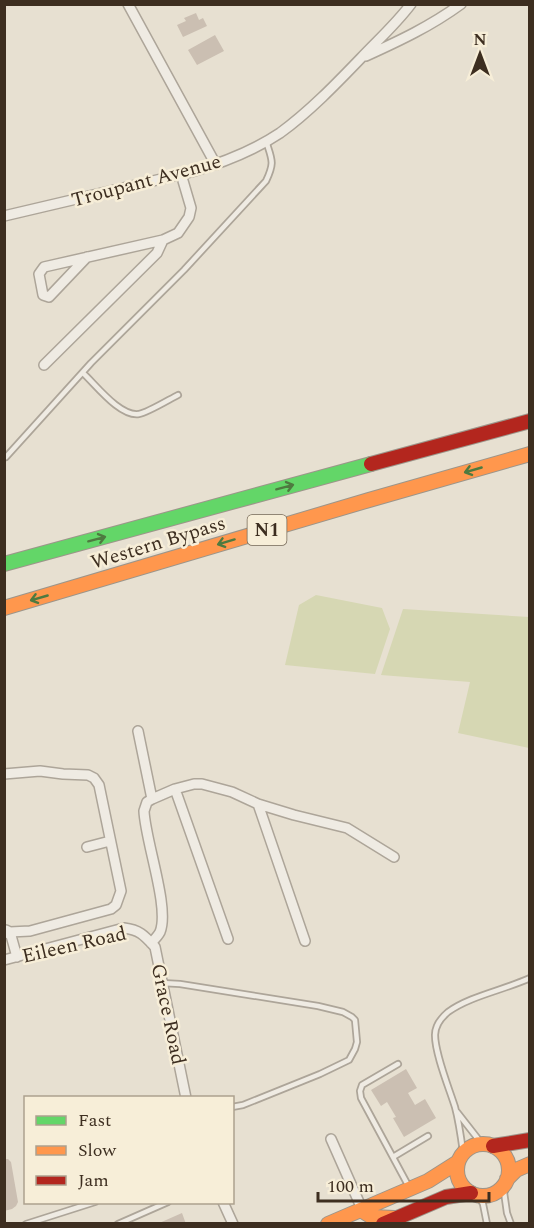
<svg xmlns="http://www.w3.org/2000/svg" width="534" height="1228" font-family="Spectral,serif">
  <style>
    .green { fill: #d6d7b3 }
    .building { fill: #cbbfb2 }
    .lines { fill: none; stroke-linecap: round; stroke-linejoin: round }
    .lane-casing { stroke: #ada599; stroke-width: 8 }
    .street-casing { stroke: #ada599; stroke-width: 12 }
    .fast-casing { stroke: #9c958a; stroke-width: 16 }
    .slow-casing { stroke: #9c958a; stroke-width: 16 }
    .jam-casing { stroke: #9c958a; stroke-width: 16 }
    .lane { stroke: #efebe3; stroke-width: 4.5 }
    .street { stroke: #efebe3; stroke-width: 9 }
    .fast { stroke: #63d668; stroke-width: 14 }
    .slow { stroke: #ff974d; stroke-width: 14 }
    .jam { stroke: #b3261e; stroke-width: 14 }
    .oneway { stroke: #4e7a40 }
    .labels { text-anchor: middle; stroke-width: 5; stroke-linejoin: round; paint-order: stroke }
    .shield { fill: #f7eed8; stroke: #756857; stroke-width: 1.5 }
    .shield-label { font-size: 18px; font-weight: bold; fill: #3d2e20 }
    .street-label { font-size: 20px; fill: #3d2e20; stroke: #f7eed8 }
  </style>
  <rect width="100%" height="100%" fill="#e7e0d1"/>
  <path class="green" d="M316,595L382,608L390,629L375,674L285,665L299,605Z
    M403,609L529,617V748L458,733L470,682L381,675Z"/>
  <path class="building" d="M196,13L199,20L203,18L207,26L183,37L177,25L186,21L184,18Z
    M215,35L224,51L197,65L188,50Z
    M406,1069L417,1088L408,1093L415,1105L425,1099L436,1118L404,1137L393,1118L396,1117L387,1102L381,1106L371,1090Z
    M4,1159H8L11,1162L18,1202L16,1206L12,1209L4,1211Z
    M182,1213L186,1224H157Z"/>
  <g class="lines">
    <defs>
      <path id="lane" d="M83,373C96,385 120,417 139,414C147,413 170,399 178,395
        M6,457L91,363L184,270L266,181C275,162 272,160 266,141
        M162,983L180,984L318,1006L343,1012L352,1017L355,1020L357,1042L355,1049L349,1060L320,1074L243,1105L232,1107
        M398,1064L362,1085L360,1091L361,1098L409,1187
        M457,1112L482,1144
        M463,1152C461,1137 459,1122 455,1107C449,1088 435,1054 435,1035C435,1026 441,1018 448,1012C470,996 504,990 530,978
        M393,1157L428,1136
        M503,1185L507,1213L511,1224
        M478,1195L483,1204L487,1224
        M26,1224L95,1202
        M118,1224L168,1202"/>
      <path id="street" d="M128,4L216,165
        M366,56C399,41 431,26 461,4
        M4,216L191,172C222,163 253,151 280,133C309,112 336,84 361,58C378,40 396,24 411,4
        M87,257L49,297L43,295L39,274L44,267L163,240L178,233L189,217L191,208L181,174
        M44,365L157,253L163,240
        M138,731L152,799
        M4,774L40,771L63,774L88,775L94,778L99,785L121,891L116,905L111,909L30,931L10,932L4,934
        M175,789L228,939
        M258,804L305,941
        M87,847L110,841
        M6,930L10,932L17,957
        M151,943C154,940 158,936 160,932C170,908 145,840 144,811L147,802L152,799L175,789L194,784H202L232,792L258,804L294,815L347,828L394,857
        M4,960L124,928C140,930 144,935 155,947L186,1098
        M331,1139L362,1209
        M223,1202L233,1224"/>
      <path id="fast" d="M4,564L371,464"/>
      <path id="slow" d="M4,608L369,500L530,454
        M457 1170a26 26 0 1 1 52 0a26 26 0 1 1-52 0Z
        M507,1179L516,1170L530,1164
        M361,1210L372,1217L394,1218
        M328,1224L428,1181L458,1162"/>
      <path id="jam" d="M371,464L530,421
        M493,1146L530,1140
        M383,1224L446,1197L471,1193"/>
    </defs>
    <use href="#lane" class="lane-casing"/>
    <use href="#street" class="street-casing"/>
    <use href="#fast" class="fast-casing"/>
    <use href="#slow" class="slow-casing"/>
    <use href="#jam" class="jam-casing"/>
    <use href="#lane" class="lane"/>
    <use href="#street" class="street"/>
    <use href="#fast" class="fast"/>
    <use href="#slow" class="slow"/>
    <use href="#jam" class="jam"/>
  </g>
  <defs><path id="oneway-shaft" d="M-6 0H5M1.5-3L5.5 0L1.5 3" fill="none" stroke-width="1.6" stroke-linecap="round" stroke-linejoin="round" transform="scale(1.5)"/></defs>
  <g class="oneway">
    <use href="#oneway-shaft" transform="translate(473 470) rotate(164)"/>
    <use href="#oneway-shaft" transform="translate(285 487) rotate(-15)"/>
    <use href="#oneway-shaft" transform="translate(97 539) rotate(-15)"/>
    <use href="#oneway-shaft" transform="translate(226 542) rotate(163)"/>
    <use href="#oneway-shaft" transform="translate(39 598) rotate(164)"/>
  </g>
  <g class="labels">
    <rect class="shield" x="247.5" y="515" width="39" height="30" rx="4.5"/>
    <g class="shield-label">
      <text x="267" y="536">N1</text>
    </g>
    <g class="street-label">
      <text transform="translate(146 180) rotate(-15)" y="7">Troupant Avenue</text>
      <text transform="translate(158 542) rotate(-17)" y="7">Western Bypass</text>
      <text transform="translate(74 944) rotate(-13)" y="7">Eileen Road</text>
      <text transform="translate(169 1014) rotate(78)" y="7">Grace Road</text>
    </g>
  </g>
  <rect width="534" height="1228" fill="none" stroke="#3d2e20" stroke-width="12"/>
  <rect x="24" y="1096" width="210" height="108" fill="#f7eed8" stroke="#ada18e" stroke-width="1.5"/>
  <rect x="36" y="1116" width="30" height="9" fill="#63d668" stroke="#ada18e" stroke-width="1.5"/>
  <text x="78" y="1126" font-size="18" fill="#3d2e20">Fast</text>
  <rect x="36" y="1146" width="30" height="9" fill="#ff974d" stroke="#ada18e" stroke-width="1.5"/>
  <text x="78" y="1156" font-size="18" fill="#3d2e20">Slow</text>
  <rect x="36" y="1176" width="30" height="9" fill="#b3261e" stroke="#ada18e" stroke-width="1.5"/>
  <text x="78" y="1186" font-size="18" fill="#3d2e20">Jam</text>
  <g transform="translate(480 54)" stroke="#f7eed8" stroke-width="4.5" paint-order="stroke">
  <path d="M0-4.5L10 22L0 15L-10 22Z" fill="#3d2e20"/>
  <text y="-9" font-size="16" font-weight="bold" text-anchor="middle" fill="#3d2e20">N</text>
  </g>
  <path d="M318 1192v9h171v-9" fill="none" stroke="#3d2e20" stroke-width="3"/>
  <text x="327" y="1192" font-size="18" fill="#3d2e20" stroke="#f7eed8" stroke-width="4.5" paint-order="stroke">100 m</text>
</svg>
